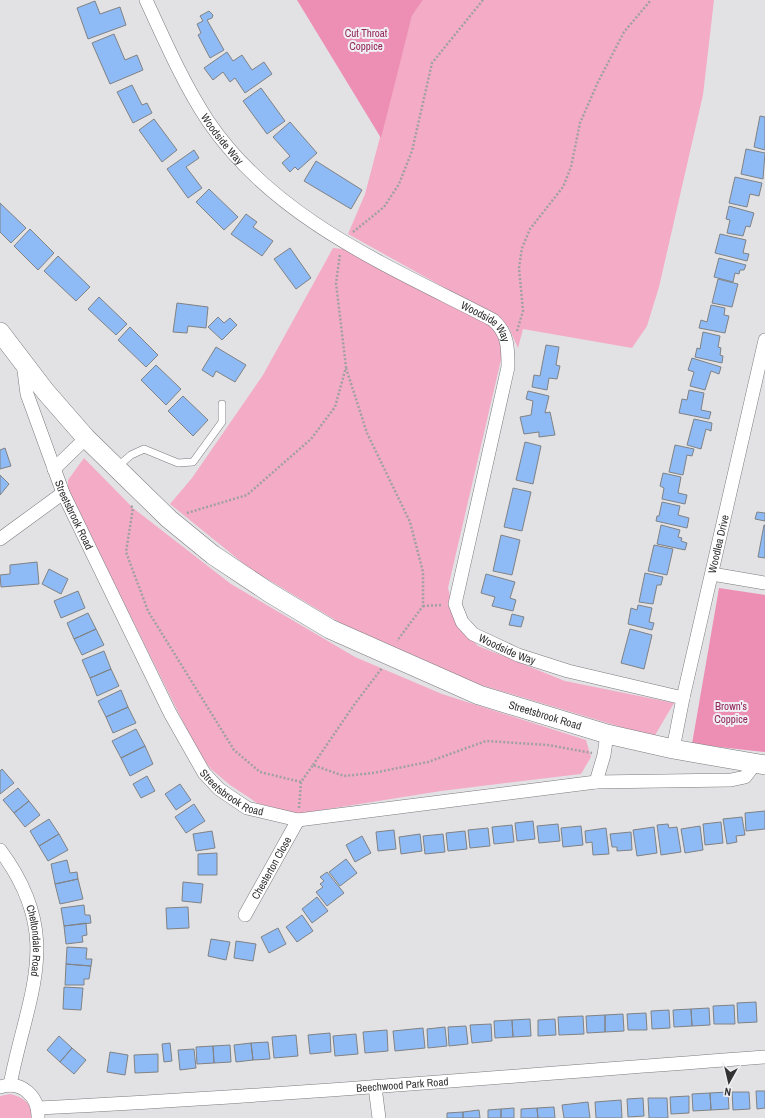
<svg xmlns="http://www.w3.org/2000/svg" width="765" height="1118" font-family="'Archivo Narrow',sans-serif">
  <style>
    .green { fill: #f4acc6 }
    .forest { fill: #ed8fb4 }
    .building { fill: #8ebaf5; stroke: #808284 }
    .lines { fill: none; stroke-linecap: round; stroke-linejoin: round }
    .service-casing { stroke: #7b7b7e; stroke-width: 8 }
    .minor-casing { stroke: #7b7b7e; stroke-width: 14 }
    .secondary-casing { stroke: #7b7b7e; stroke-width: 20 }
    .path { stroke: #a0a0a3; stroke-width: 2.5; stroke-dasharray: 2 2; stroke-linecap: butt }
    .service { stroke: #fff; stroke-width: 7 }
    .minor { stroke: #fff; stroke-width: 13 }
    .secondary { stroke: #fff; stroke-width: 19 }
    .labels { text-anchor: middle; stroke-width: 4; stroke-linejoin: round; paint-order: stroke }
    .park-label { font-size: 11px; fill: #922559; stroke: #f0eff3 }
    .street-label { font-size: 11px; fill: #323233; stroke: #f0eff3 }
  </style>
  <rect width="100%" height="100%" fill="#e2e2e5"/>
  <path class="green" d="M423,0H714L703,95L659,287L647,326L632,348L523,329L518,348L509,328L499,318L348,234L365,194L412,16Z
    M333,248L343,249L493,327L500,336L503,351L448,588L457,624L478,646L565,681L674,703L654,737L461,679L347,627L249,568L170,504L192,478L263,375Z
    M84,458L133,508L231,584L355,657L442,694L586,740L591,757L581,774L441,791L297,814L257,803L230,785L211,769L198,752L68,490V480Z
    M10,1094C24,1097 31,1103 33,1118H0V1096Z"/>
  <path class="forest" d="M297,0H423L412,16L381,138Z
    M719,588L765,595V752L692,744Z"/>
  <path class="building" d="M95,1L100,14L120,7L126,25L88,39L77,8Z
    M209,11L213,15L212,18L207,20L224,50L210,58L198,35L201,33L197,24L203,21L200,16Z
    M114,34L125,60L137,55L143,70L110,84L92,43Z
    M227,52L233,61L242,55L252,70L264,62L272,74L245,93L235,78L230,82L223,72L213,80L204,68Z
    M132,85L142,105L147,103L152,113L133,123L117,92Z
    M261,88L285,121L267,134L243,101Z
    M760,116L765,117V150L754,147Z
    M154,119L177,150L162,162L139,130Z
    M290,122L317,153L298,170L295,167L290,172L282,163L290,156L273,137Z
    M746,149L765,153L763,179L741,174Z
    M194,150L199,158L186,167L202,188L188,198L167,169Z
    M316,161L362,190L351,209L304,181Z
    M735,177L762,183L759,196L750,194L747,207L729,203Z
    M209,189L238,217L224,230L196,202Z
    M0,203L26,228L11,243L0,232Z
    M729,206L754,213L750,227L746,226L743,236L727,233L730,220L726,219Z
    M246,214L257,222L253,227L273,241L262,256L231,234Z
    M30,229L54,253L38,270L14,246Z
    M720,234L746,240L743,253L749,254L747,261L715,253Z
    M290,248L311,278L296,289L274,259Z
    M58,256L90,287L76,301L44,271Z
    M719,258L746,265L744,270H740L739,274L735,273L733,282L714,277Z
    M718,279L738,284L732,307L712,303Z
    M99,297L127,324L116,335L88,309Z
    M177,303L208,307L206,328L188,326L187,333L173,332Z
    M711,305L725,308L724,315L729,316L725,333L699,328L701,320L707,322Z
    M218,317L224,323L230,318L237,325L222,340L208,327Z
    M130,327L158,355L146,367L118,340Z
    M703,332L720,336L718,347L721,348L720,355L723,356L722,363L695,357L697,348L700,349Z
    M546,345L559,347L556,365L560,366L557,379L549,378L547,390L532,387L534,375L540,376Z
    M216,347L246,365L235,382L216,371L213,377L202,370Z
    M692,358L721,367L719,374L711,371L705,390L690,386L694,372L688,370Z
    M156,365L181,389L166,405L141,380Z
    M689,390L704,393L701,410L711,412L709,419L679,413L682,399L687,400Z
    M528,391L549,396L545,413L550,412L555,435L539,437V432L524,434L520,417L531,415L533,401L526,399Z
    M183,396L208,420L193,436L168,411Z
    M694,419L712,423L711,431L706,429L701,449L687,445Z
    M525,442L541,446L533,484L516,480Z
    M675,445L694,449L692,456L687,455L683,475L669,472Z
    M5,448L11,466L0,469V450Z
    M663,473L681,477L678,493L687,495L685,504L662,499L664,488L660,486Z
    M0,475L9,484L0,495Z
    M513,488L531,492L522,531L504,527Z
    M662,502L680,506L678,515L689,518L687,528L656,521L657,516H659Z
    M757,512L765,513V521L755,519Z
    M661,525L680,530L678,537L682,538L681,541L687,543L685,550L657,544Z
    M764,525H765V558L758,557Z
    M501,535L520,540L512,575L493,571Z
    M654,545L673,549L667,575L648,571Z
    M37,562L39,584L1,587L0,575L10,574V565Z
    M49,569L68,579L61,594L42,584Z
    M645,573L663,577L661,585H657L653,604L639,602Z
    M486,574L515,582L510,598L516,600L513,611L492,606L495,597L481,593Z
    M78,591L85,608L61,618L54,601Z
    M638,605L652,608L649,622L654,623L652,630L628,624L631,608L637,610Z
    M88,613L96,629L74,639L67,623Z
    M512,614L524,617L521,627L509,625Z
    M96,629L104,645L82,655L74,639Z
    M630,629L652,635L644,669L621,663Z
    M104,651L111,669L90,678L82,660Z
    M111,669L119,686L97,696L90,678Z
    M121,690L128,707L106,717L98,701Z
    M128,707L136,723L113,733L106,717Z
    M136,729L145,746L121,758L112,741Z
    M145,746L153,764L130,776L121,758Z
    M2,769L14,783L0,794V771Z
    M147,776L155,791L141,798L133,784Z
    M180,784L191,800L176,810L165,794Z
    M18,788L29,801L14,813L3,800Z
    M29,801L40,815L25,827L14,813Z
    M194,804L205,821L186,833L175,817Z
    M765,811V829L746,831L745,813Z
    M742,817L745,835L736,836L737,842L727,844L723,819Z
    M49,819L59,834L39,846L30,831Z
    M533,821L535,839L517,841L515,823Z
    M721,822L723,843L705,845L703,824Z
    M558,824L560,841L539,843L537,826Z
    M668,824L669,828L677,827L681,852L661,855L657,825Z
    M512,825L514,842L494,844L492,827Z
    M581,826L583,845L563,847L561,828Z
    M700,826L703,850L685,853L681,829Z
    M654,827L657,853L637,856L633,830Z
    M488,828L490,846L470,848L468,830Z
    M606,828L609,854L593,855L592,842L586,843L585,831Z
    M394,830L396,849L378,851L376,832Z
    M212,831L215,848L196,851L193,834Z
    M465,831L467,849L448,851L446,833Z
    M631,832L632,850L617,851V847H612L610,834Z
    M59,834L68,850L48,861L39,846Z
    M420,834L422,851L401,854L399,837Z
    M443,834L445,852L425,854L423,836Z
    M362,836L371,853L355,862L346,845Z
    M217,853V875H198V854Z
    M346,859L357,873L340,886L329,872Z
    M67,860L70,873L77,872L78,879L55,884L51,864Z
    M327,872L344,893L327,906L316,892L323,887L320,884L324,881L320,877Z
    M78,879L83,899L60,904L55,884Z
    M183,882L203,884L201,903L182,901Z
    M317,897L328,911L312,923L302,909Z
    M84,905L85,915H90L91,923L64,926L61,908Z
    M188,907L189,928L167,929L166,908Z
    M302,915L313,931L297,942L286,927Z
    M86,923L87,935L82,936L83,942L66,944L64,926Z
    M278,928L286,944L269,953L261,937Z
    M211,939L230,942L226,960L208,956Z
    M236,941L256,944L253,961L234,958Z
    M67,947L87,948L86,959H92L91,966L66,964Z
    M66,964L91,966L89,979H84V985H65Z
    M64,987L83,988L81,1010L63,1009Z
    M756,1002L757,1022L738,1023L737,1003Z
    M734,1005L735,1024H714L713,1006Z
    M709,1008L710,1025L692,1026L691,1009Z
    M691,1009L692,1026L674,1027L673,1010Z
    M669,1010L670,1028L652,1029L651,1011Z
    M646,1013L647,1030H628L627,1014Z
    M623,1014L624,1031L605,1032V1015Z
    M605,1015V1032L587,1033L586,1016Z
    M583,1016L584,1034L559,1035L558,1017Z
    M530,1019L531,1036L513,1037L512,1020Z
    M555,1019L556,1035L538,1036V1020Z
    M512,1020L513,1037L495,1038L494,1021Z
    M491,1024L492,1041L472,1043L470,1025Z
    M466,1026L468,1044L449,1046L448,1027Z
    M445,1027L447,1046L428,1048L427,1029Z
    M423,1028L425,1048L395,1051L393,1031Z
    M387,1030L388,1051L365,1053L363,1032Z
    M330,1033L331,1052L310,1054L308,1035Z
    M356,1034L358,1054L335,1056L333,1036Z
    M296,1035L298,1056L274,1058L272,1037Z
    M59,1036L72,1048L60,1062L47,1050Z
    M268,1042L270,1059L253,1060L251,1043Z
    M170,1043L172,1061L164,1062L162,1044Z
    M251,1043L253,1060L236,1062L234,1045Z
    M230,1045L231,1062L214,1063L213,1046Z
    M213,1046L214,1063L197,1064L196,1047Z
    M72,1048L86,1060L74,1074L60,1062Z
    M194,1049L196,1068L180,1070L178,1050Z
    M110,1052L128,1055L125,1075L107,1072Z
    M158,1054V1072L135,1073L134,1055Z
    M756,1091H765V1108L757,1109Z
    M728,1092L729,1109L711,1110L710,1093Z
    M732,1092H749L750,1109L733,1110Z
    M710,1093L711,1110L693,1111L692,1094Z
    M689,1096V1113L671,1114L670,1097Z
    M643,1098L644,1116L628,1117L627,1099Z
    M648,1098H667L668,1118H649Z
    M621,1100L622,1118H596L595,1102Z
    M588,1102L590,1118H564L562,1105Z
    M554,1107L555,1118H538L537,1108Z
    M514,1108V1118H501V1109Z
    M537,1108L538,1118H521V1109Z
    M501,1109V1118H488V1110Z
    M479,1110L480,1118H463V1112Z
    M463,1112V1118H447V1113Z"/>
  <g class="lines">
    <defs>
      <path id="service" d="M117,467L131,455L144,449L178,463L193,462L222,422V404"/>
      <g id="minor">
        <path id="s1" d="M146,0C165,41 183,83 208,121C275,220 391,267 493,320C508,333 508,347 508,367L455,604L462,622L473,634L518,655L568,671L683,698"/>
        <path id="s2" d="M23,363L27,394L63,493L170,713L204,773L219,789L247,808L298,820L596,782L731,780L745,777L755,764"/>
        <path d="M54,469L86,438"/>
        <path d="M0,539L63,493"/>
        <path d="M712,574L765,583"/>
        <path id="s3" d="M673,749L683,698L765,340"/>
        <path d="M596,782L604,755L607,734"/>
        <path id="s4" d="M0,850C65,937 28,992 10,1085"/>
        <path id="s5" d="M245,915L298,820"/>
        <path d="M0,1087C22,1080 39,1097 38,1118"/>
        <path d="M375,1087L379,1118"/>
        <path id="s6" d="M38,1108C281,1096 523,1075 765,1057"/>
      </g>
      <g id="secondary">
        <path id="s7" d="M0,332L45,391L86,438L169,519L213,555L270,593L330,629L479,695L607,734L673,749L765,765"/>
      </g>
    </defs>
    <use href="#service" class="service-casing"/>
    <use href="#minor" class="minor-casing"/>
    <use href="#secondary" class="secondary-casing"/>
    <path class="path" d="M353,232L384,207L399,184L412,151L432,63L483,0
      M517,331L523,311L519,268L522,248L530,229L563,187L571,167L580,123L598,82L624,32L651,0
      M346,368L367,433L410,522L423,572V606L397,641
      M131,506L133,508L126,552L148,611L234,750L260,772L301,782
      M187,513L247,495L311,439L335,407L346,367L336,283L340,254
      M423,606L443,605
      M313,765L354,705L382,668
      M299,808L301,782L313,765L344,776L373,773L428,762L486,741L548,745L592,753"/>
    <use href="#service" class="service"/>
    <use href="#minor" class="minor"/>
    <use href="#secondary" class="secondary"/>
  </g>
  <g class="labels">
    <g class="park-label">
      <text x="366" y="37">Cut Throat<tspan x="366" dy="13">Coppice</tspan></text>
      <text x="731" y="710">Brown's<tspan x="731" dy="13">Coppice</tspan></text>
    </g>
    <g class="street-label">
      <text dy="4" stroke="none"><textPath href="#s1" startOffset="159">Woodside Way</textPath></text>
      <text dy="4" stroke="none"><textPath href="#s1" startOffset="483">Woodside Way</textPath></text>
      <text dy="4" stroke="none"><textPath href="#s2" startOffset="161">Streetsbrook Road</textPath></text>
      <text dy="4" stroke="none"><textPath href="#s3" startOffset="210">Woodlea Drive</textPath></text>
      <text dy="4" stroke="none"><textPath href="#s1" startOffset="855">Woodside Way</textPath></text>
      <text dy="4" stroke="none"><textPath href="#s7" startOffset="680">Streetsbrook Road</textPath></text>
      <text dy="4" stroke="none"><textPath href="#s2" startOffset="485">Streetsbrook Road</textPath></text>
      <text dy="4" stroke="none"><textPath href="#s5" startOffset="54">Chesterton Close</textPath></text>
      <text dy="4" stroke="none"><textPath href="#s4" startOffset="99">Cheltondale Road</textPath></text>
      <text dy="4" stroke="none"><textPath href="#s6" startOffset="365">Beechwood Park Road</textPath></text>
    </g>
  </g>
  <g transform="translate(729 1082) rotate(188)" stroke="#f0eff3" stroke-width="3" paint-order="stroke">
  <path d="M0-3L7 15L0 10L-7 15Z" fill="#323233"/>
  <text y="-6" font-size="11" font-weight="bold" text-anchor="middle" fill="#323233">N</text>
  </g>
</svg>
